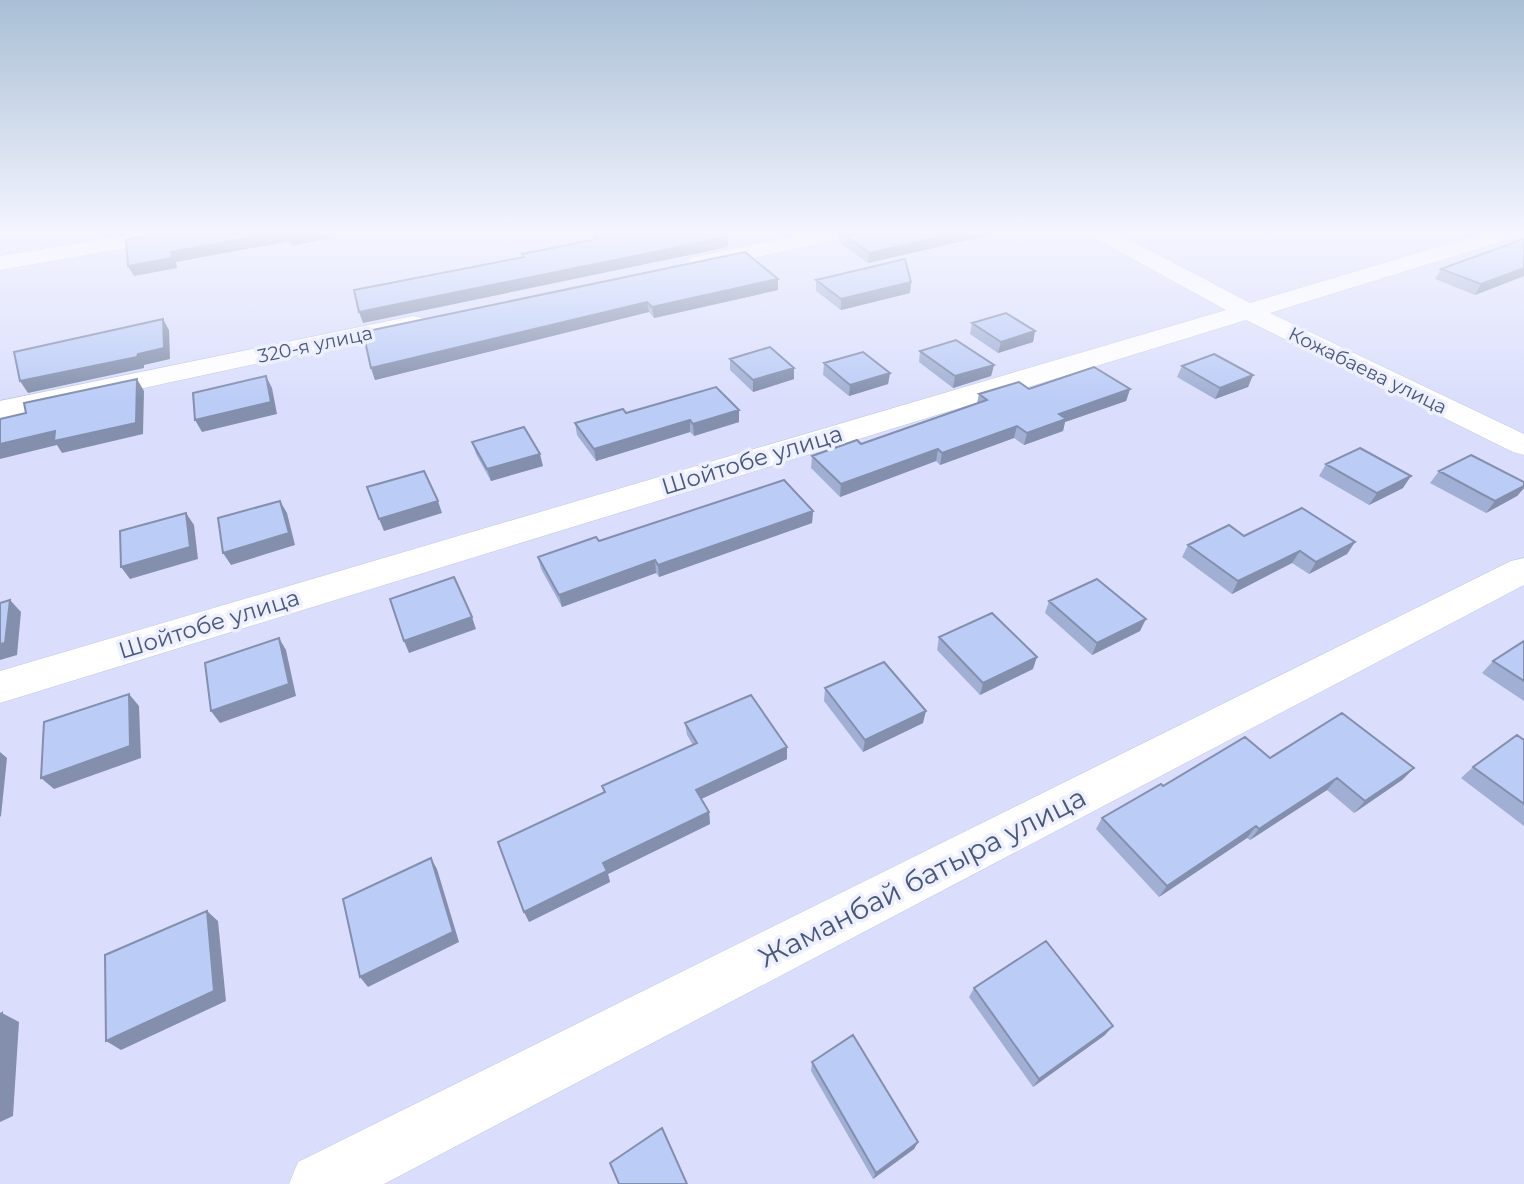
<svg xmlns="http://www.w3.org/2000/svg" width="1524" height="1184" font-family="Montserrat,sans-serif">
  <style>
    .residential { fill: #dadefc }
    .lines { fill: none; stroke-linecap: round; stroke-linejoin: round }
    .minor-casing { stroke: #c0c8e4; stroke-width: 1 }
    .minor { fill: #fff; fill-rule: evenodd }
    .wall { fill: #a1afd4 }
    .shaded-wall { fill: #838fad }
    .building { fill: #bbccf7; stroke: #838fad; stroke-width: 2 }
    .labels { text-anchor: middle; stroke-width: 7; stroke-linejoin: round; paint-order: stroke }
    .far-street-label { font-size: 19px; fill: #48587b; stroke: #eff0ff }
    .street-label { font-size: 23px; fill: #48587b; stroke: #eff0ff }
    .near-street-label { font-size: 28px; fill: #48587b; stroke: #eff0ff }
  </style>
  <rect width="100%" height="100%" fill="#e6e8fe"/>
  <path class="residential" d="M0,234H1524V1184H0Z"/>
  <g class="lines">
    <defs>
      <path id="minor" d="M131,234H182L179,238L172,240L0,270V256Z
        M803,234H845L842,238L835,240L699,270L691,268L688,263L691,258L699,256Z
        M1092,234H1119L1250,303L1481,234H1515L1512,238L1270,313L1524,434V455L1513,452L1246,320L0,703V671L1226,310L1095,238Z
        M413,316L422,318L425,323L422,328L0,419V401Z
        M1524,558V585L384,1184H289L298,1162L1511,561Z"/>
    </defs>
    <use href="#minor" class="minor-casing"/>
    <use href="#minor" class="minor"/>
  </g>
  <path class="wall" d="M839,234H994L868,263L839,242Z
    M1524,239V276L1475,295L1435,279L1441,269Z
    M778,279V290L654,318L649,312L375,380L371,368L363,332Z
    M816,280L911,282L910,293L841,310L816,291Z
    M972,323L1035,331L1033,342L998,353L970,334Z
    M920,351L994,365L991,376L953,388L919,362Z
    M730,359L794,379L753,392L730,370Z
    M824,363L890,373L888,384L849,396L823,375Z
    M1182,366L1253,375L1248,387L1215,399L1177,377Z
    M1029,389H1130L1126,401L1065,422L1063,431L1024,445L1014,438L940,465L936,461L840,497L811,468L812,456L861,444L977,403L979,394Z
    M739,410V422L694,436L690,432L596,461L577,435L575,423L626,413Z
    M472,442L543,466L491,481L476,454Z
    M1326,464L1403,488L1369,505L1319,476Z
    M1439,471L1524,482V488L1517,496L1486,513L1430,483Z
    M813,511L812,523L659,577L656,573L562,607L541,569L538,557L599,541Z
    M1244,536L1355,542L1347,554L1309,574L1292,563L1232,594L1182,557L1188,545Z
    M1049,601L1140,631L1092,655L1045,613Z
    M939,637L1033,669L980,695L937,650Z
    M1524,641V701L1482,673L1493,661Z
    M825,688L923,723L863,752L824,701Z
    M685,723L787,759L701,799L709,812L710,824L608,874L610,882L529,922L604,793L602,786L693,745L687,735Z
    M1524,740V826L1461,778L1473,767Z
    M1270,758L1414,768L1402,780L1354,813L1327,790L1250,840L1247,838L1159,897L1096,829L1102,818L1163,786Z
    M974,988L1105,1035L1033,1087L969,997Z
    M812,1062L918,1142L914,1149L873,1179L811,1071Z"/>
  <path class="shaded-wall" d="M269,234H329L330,238L292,246L290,241L176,262L177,268L134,276L128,266L171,252Z
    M953,234H994L868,263L869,253Z
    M728,237V247L363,323L359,312Z
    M1524,268V276L1475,295L1481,284Z
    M778,279V290L654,318L652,307Z
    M911,282L910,293L841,310V299Z
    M647,302L649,312L375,380L371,368Z
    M163,319L169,330L170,359L144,365V368L28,393L20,381L138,354Z
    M1035,331L1033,342L998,353L1001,342Z
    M994,365L991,376L953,388L955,376Z
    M794,368V379L753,392V380Z
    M890,373L888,384L849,396L850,385Z
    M1253,375L1248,387L1215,399L1220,388Z
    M266,376L272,388L277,414L202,432L195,420Z
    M137,379L144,391L143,434L62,453L57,445L0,459V444Z
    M1130,389L1126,401L1065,422L1063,431L1024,445L1027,433L1059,414Z
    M739,410V422L694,436L693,424Z
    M690,420V432L596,461L594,449Z
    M1017,426L1014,438L940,465L942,453Z
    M938,449L936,461L840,497L841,484Z
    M540,454L543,466L491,481L487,469Z
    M1411,476L1403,488L1369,505L1377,493Z
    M1524,486V488L1517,496L1486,513L1495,501Z
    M280,501L287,513L295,545L231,565L223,553Z
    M438,501L442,513L384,531L379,519Z
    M813,511L812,523L659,577L658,565Z
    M186,513L194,525L198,559L130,579L121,567Z
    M1355,542L1347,554L1309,574L1316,562Z
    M1300,551L1292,563L1232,594L1238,581Z
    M655,560L656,573L562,607L559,595Z
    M10,600L21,612L17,655L0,660V644Z
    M472,617L476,629L409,653L404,641Z
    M1146,619L1140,631L1092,655L1097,643Z
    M279,638L286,650L296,696L220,723L211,711Z
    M1037,657L1033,669L980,695L983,683Z
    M129,694L139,706L141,758L54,789L41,778Z
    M926,711L923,723L863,752L865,740Z
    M787,747V759L697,801L696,790Z
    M0,752L7,758L1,816L0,817Z
    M1414,768L1402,780L1354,813L1365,801Z
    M1337,778L1327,790L1250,840L1259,829Z
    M709,812L710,824L608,874L610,882L529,922L524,912L603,863Z
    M1256,826L1247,838L1159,897L1167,886Z
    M431,858L437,869L459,942L368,987L360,977Z
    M207,911L218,921L226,1001L121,1050L106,1041Z
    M2,1013L19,1022L13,1116L0,1122V1043Z
    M1113,1026L1105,1035L1033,1087L1039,1079Z
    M918,1142L914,1149L873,1179L876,1173Z"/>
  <path class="building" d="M156,234H269L171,252L172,258L128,266L126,240Z
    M608,234H725L728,237L359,312L354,290L524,257L522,254L598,239L595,237Z
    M843,234H953L869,253Z
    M1524,239V268L1481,284L1441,269Z
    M745,252L778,279L652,307L647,302L371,368L363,332Z
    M905,259L911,282L841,299L816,280Z
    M1006,313L1035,331L1001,342L972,323Z
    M163,319L164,348L138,354L137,357L20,381L14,352Z
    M956,340L994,365L955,376L920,351Z
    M770,347L794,368L753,380L730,359Z
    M863,352L890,373L850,385L824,363Z
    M1214,354L1253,375L1220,388L1182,366Z
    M1094,367L1130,389L1059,414L1066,419L1027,433L1017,426L942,453L938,449L841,484L812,456L857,440L861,444L987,400L979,394L1019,382L1029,389Z
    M266,376L271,402L195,420L193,393Z
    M137,379L136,423L54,441L55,431L0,444V419L26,413L24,403Z
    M716,387L739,410L693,424L690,420L594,449L575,423L623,409L626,413Z
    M524,427L540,454L487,469L472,442Z
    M1360,448L1411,476L1377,493L1326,464Z
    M1471,455L1524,482V486L1495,501L1439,471Z
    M424,471L438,501L379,519L367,487Z
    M784,480L813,511L658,565L655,560L559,595L538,557L596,537L599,541Z
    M280,501L289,533L223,553L218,518Z
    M1302,508L1355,542L1316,562L1300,551L1238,581L1188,545L1229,525L1244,536Z
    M186,513L190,547L121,567L120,531Z
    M454,577L472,617L404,641L390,599Z
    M1097,579L1146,619L1097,643L1049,601Z
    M10,600L5,643L0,644V603Z
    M992,613L1037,657L983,683L939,637Z
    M279,638L289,684L211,711L205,663Z
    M1524,641V681L1493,661Z
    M884,662L926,711L865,740L825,688Z
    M129,694L130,746L41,778L44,722Z
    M751,695L787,747L696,790L709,812L603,863L607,871L524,912L498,842L605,792L602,786L697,743L685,723Z
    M1342,713L1414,768L1365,801L1337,778L1259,829L1256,826L1167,886L1102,818L1161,784L1163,786L1245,737L1270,758Z
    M1517,735L1524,740V804L1473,767Z
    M431,858L453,932L360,977L343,899Z
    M207,911L214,991L106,1041L105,955Z
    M1046,941L1113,1026L1039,1079L974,988Z
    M2,1013L0,1043V1014Z
    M853,1035L918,1142L876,1173L812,1062Z
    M662,1128L687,1184H619L610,1163Z"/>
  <linearGradient id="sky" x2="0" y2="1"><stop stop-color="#a9bfd5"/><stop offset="0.58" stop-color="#f4f5ff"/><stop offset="1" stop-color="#f4f5ff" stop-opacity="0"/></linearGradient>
  <rect width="1524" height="400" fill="url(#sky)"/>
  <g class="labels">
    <g class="far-street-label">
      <text transform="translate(315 344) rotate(-12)" y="7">320-я улица</text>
      <text transform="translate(1368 370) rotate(26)" y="7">Кожабаева улица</text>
    </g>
    <g class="street-label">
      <text transform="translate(752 460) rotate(-17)" y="8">Шойтобе улица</text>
      <text transform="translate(209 624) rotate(-17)" y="8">Шойтобе улица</text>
    </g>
    <g class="near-street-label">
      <text transform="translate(922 877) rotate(-27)" y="10">Жаманбай батыра улица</text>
    </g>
  </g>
</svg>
